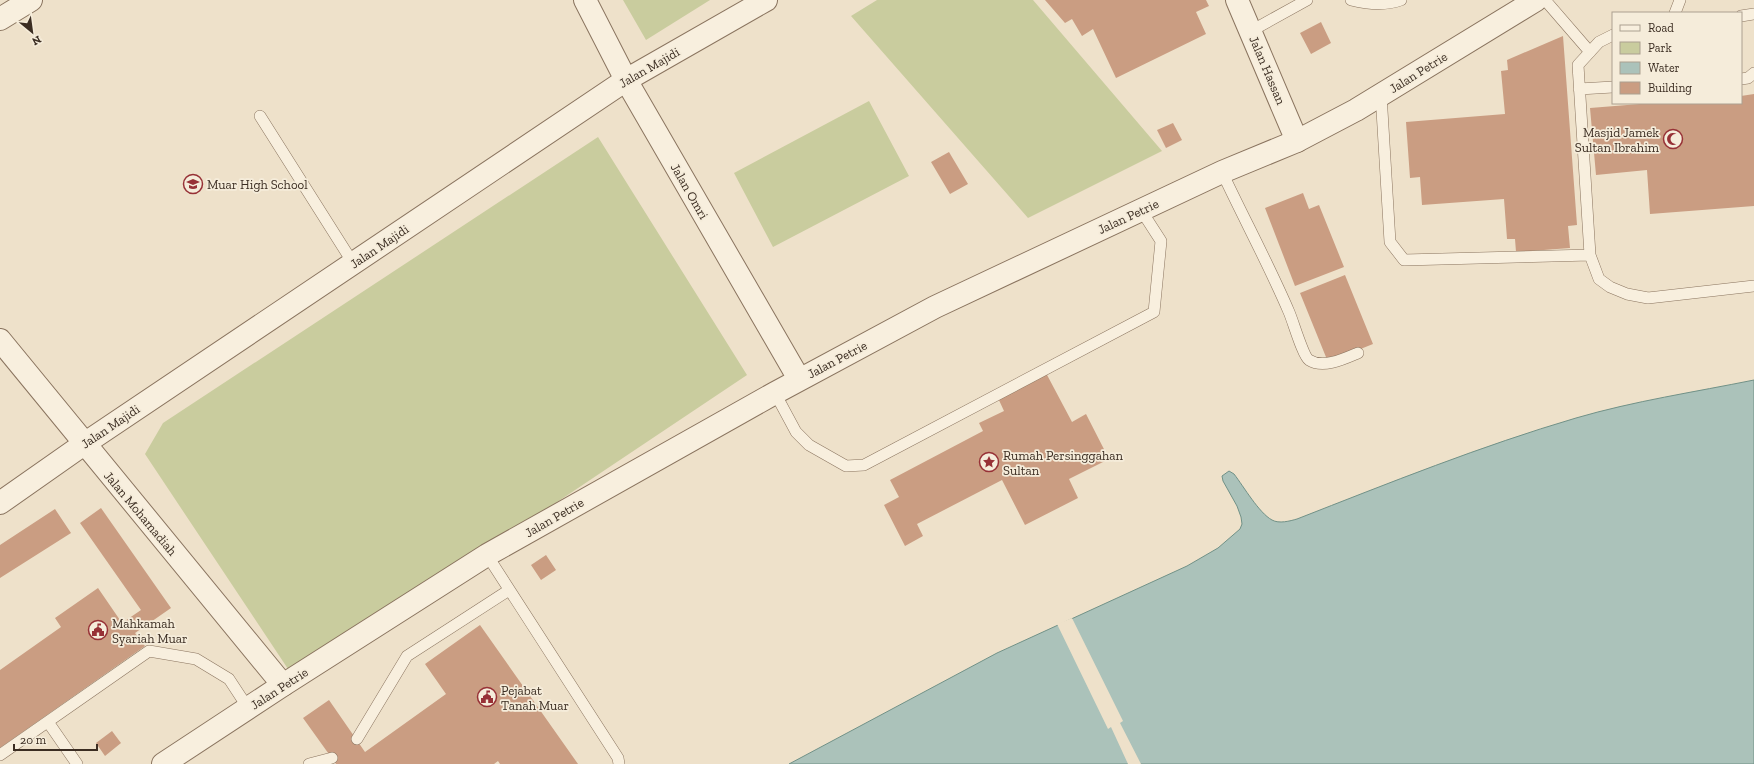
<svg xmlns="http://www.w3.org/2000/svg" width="1754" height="764" font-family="'Zilla Slab',serif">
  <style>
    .green { fill: #c9cc9e }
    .water { fill: #abc2ba; stroke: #719187 }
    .pier { fill: #eee1ca }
    .building { fill: #ca9d82 }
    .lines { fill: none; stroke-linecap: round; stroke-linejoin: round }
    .service-casing { stroke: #8a745f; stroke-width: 12 }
    .minor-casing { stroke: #8a745f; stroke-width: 24 }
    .tertiary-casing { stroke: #8a745f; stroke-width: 24 }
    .service { stroke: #f8efde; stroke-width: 11 }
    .minor { stroke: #f8efde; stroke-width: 22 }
    .tertiary { stroke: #f8efde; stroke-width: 22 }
    .labels { text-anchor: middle; stroke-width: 3.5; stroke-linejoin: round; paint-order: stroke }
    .street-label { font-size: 13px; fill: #3b2d22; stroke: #f5ecda }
    .poi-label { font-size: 13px; fill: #3b2d22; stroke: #f5ecda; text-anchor: start }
  </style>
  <rect width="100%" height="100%" fill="#eee1ca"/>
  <path class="green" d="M623,0H710L646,40Z
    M877,0H1033L1162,151L1028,218L851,16Z
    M869,101L909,176L773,247L734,173Z
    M598,137L747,375L294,678L145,454L163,423Z"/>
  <path class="water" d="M1754,380V764H789L997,653L1187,566L1218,548L1240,529L1242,524L1241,517L1237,506L1223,481L1222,476L1229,471L1234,474C1244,487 1259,513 1272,520C1279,524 1290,521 1297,519C1389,483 1481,446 1576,418C1634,401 1695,392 1754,380Z"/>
  <path class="pier" d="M1072,618L1123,721L1120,723L1141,764H1128L1111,727L1108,729L1057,624Z"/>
  <path class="building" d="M1045,0H1206L1209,6L1196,12L1206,34L1116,78L1093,29L1082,36L1072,19L1065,23Z
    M1321,22L1331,43L1311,54L1300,33Z
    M1563,36L1577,225L1568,226L1570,248L1516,252L1515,239H1507L1504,199L1422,205L1420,177L1410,178L1406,122L1505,114L1501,71L1508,70L1507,60Z
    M1754,94V206L1650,214L1647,170L1596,175L1590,108L1652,103H1741V96Z
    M1173,123L1182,140L1166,148L1157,130Z
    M949,152L968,184L950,194L931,162Z
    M1303,193L1309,209L1319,205L1344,267L1295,286L1265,208Z
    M1345,275L1373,344L1328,362L1300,293Z
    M1046,373L1072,422L1086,414L1109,459L1069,479L1078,498L1025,525L1002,480L917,524L923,536L905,546L884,505L899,497L890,480L983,431L979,423L1004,411L998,398Z
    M101,508L171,608L135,633L145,646L0,748V670L61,627L55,618L98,588L122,623L141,610L80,523Z
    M55,509L71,533L0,578V545Z
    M546,555L556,570L541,580L531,565Z
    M480,625L578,764H500L498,761L494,764H336L303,718L329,700L365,752L446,694L425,664Z
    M112,731L121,743L105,756L96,743Z"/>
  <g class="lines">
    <defs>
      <path id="service" d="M1351,0C1367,4 1385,6 1401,0
        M1545,0L1590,52
        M1675,13L1680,0
        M1741,16L1754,14
        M1251,31L1307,0
        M1613,35L1599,42L1578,65L1590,255L1599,279L1610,287L1627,294L1648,298L1754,286
        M1741,79L1748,78L1754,73
        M1579,89L1613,87
        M1381,94L1390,242L1404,260L1590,255
        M260,116L353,263
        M1222,172C1244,219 1269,265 1289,312C1293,321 1303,356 1309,360C1323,369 1344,359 1358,353
        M775,393L796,432L809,445L846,466L864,465L1154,312L1161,241L1141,210
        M487,555L618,758L619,764
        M48,722L77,764
        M357,739L407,656L509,590
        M0,755L149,651L196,659L229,679L248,708
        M309,764L332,758"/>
      <path id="minor" d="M585,0L626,80L799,379
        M1237,0L1297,141
        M0,19L31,0
        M0,340L283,685"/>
      <path id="tertiary" d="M0,503L84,444L626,80L766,0
        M163,764L283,685L487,555L775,393L935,307L1222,172L1297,141L1356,110L1536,0"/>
    </defs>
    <use href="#service" class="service-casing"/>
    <use href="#minor" class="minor-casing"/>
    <use href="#tertiary" class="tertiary-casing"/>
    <use href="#service" class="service"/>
    <use href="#minor" class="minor"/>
    <use href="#tertiary" class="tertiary"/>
  </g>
  <defs>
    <symbol id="mosque-ring" viewBox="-11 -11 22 22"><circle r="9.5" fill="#f5ecda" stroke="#973136" stroke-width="1.5"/><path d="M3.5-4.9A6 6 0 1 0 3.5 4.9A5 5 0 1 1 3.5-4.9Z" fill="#973136"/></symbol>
    <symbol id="school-ring" viewBox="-11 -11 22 22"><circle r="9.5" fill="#f5ecda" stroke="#973136" stroke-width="1.5"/><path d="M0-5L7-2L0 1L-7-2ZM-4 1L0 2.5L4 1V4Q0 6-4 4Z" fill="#973136"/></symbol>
    <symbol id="sight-ring" viewBox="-11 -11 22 22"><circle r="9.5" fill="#f5ecda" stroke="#973136" stroke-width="1.5"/><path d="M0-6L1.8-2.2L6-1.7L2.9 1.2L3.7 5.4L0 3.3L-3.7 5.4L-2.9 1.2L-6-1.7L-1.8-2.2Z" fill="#973136"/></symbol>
    <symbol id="civic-ring" viewBox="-11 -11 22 22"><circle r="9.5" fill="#f5ecda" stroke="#973136" stroke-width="1.5"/><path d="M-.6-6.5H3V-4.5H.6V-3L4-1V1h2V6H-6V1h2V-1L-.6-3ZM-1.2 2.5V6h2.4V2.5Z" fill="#973136"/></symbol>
  </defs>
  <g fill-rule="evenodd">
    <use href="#mosque-ring" x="1662" y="128" width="22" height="22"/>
    <use href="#school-ring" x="182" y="173" width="22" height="22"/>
    <use href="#sight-ring" x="978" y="451" width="22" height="22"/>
    <use href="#civic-ring" x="87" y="619" width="22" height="22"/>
    <use href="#civic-ring" x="476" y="686" width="22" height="22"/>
  </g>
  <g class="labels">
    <g class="street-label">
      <text transform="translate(649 67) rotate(-30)" y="5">Jalan Majidi</text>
      <text transform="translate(1268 70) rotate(67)" y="5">Jalan Hassan</text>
      <text transform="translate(1418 72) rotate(-32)" y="5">Jalan Petrie</text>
      <text transform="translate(690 191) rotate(60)" y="5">Jalan Omri</text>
      <text transform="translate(1128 216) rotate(-25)" y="5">Jalan Petrie</text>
      <text transform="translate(379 246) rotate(-34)" y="5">Jalan Majidi</text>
      <text transform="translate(837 359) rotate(-28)" y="5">Jalan Petrie</text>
      <text transform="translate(110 426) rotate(-34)" y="5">Jalan Majidi</text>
      <text transform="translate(141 513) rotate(50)" y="5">Jalan Mohamadiah</text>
      <text transform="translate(554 517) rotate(-30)" y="5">Jalan Petrie</text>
      <text transform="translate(279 688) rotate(-33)" y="5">Jalan Petrie</text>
    </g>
    <g class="poi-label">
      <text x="1659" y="137" text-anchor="end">Masjid Jamek<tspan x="1659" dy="15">Sultan Ibrahim</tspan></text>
      <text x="207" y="189">Muar High School</text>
      <text x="1003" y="460">Rumah Persinggahan<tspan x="1003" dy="15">Sultan</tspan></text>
      <text x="112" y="628">Mahkamah<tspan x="112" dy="15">Syariah Muar</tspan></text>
      <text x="501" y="695">Pejabat<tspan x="501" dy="15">Tanah Muar</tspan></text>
    </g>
  </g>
  <rect x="1612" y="12" width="130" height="92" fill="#f5ecda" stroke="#aba090"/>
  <rect x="1620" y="25" width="20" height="6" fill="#f8efde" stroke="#aba090"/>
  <text x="1648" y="32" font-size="12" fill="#3b2d22">Road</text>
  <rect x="1620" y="42" width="20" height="12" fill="#c9cc9e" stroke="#aba090"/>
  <text x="1648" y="52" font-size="12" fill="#3b2d22">Park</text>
  <rect x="1620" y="62" width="20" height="12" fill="#abc2ba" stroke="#aba090"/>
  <text x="1648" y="72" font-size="12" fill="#3b2d22">Water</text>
  <rect x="1620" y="82" width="20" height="12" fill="#ca9d82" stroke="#aba090"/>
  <text x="1648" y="92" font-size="12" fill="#3b2d22">Building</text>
  <g transform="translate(32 32) rotate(151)" stroke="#f5ecda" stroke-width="3" paint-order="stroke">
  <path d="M0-3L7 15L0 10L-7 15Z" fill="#3b2d22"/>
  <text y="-6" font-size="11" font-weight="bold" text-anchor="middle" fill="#3b2d22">N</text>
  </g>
  <path d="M14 744v6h83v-6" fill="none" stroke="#3b2d22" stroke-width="2"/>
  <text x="20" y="744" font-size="12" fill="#3b2d22" stroke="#f5ecda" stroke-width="3" paint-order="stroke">20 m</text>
</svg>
